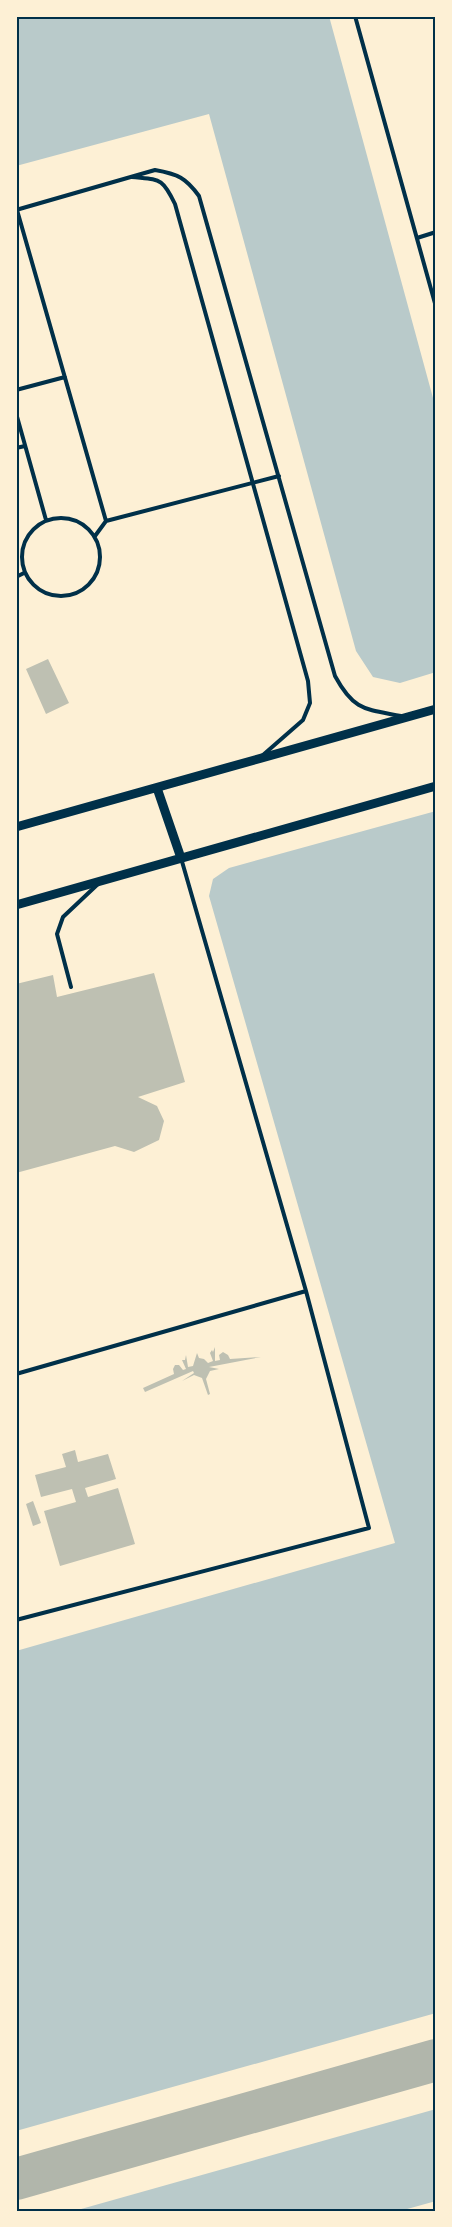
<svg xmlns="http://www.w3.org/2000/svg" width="452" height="2227" font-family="Rubik,sans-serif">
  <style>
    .green { fill: #b9caca }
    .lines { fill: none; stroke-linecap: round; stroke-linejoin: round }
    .taxiway { stroke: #b1b6ab; stroke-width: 42 }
    .building { fill: #bec0b2 }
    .service { stroke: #003049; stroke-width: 4 }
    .tertiary { stroke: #003049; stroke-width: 9 }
    .neatline { fill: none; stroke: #003049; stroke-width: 2 }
  </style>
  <rect width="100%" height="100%" fill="#fdf0d5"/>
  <path class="green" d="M16,16H329L436,409V672L400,683L373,677L356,651L209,114L16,166Z
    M436,811V2013L16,2131V1651L395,1543L209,896L213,879L229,868Z
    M436,2109V2201L400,2211H74Z"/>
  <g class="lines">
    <path class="taxiway" d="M16,2179L436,2060"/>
  </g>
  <path class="building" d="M48,659L69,703L46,714L26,669Z
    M154,973L185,1082L138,1097L157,1106L164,1121L159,1140L134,1152L115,1146L16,1173V984L53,975L57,997Z
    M215,1347V1361L220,1360L219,1355L223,1352L228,1355L230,1359L261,1357L209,1367L219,1369L210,1371L206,1379L210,1394L208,1395L202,1378L194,1375L182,1381L194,1373L193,1371L145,1392L143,1388L174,1374L173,1369L175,1365H179L183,1370L186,1369L182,1360H185L186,1355L188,1367L193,1366L197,1353L199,1358L204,1359L208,1363L213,1361L210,1353L212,1350L213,1352Z
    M75,1450L78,1462L108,1454L116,1479L85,1488L88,1497L118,1488L135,1544L60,1566L44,1511L76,1502L72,1489L41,1497L35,1475L66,1467L62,1454Z
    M33,1501L41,1523L33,1526L26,1504Z"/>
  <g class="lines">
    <path class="service" d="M355,16L436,307
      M132,177C160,180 162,177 175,204L308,681L310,703L303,720L263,755
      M16,210L155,170C178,174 186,178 199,196L335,676C354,711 365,709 401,716
      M17,210L106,521L279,476
      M417,238L436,232
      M16,390L65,377
      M16,413L46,520
      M16,448L25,446
      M22 557a39 39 0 1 1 78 0a39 39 0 1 1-78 0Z
      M95,536L106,521
      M16,577L24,573
      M71,987L57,934L63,917L98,884
      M16,1374L306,1291
      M16,1620L369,1528L306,1291L181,858"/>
    <path class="tertiary" d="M157,788L181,858
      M16,827L436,709
      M16,905L436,786"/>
  </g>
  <rect width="452" height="2227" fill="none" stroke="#fdf0d5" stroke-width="35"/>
  <rect x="18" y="18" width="416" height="2192" class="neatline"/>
</svg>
